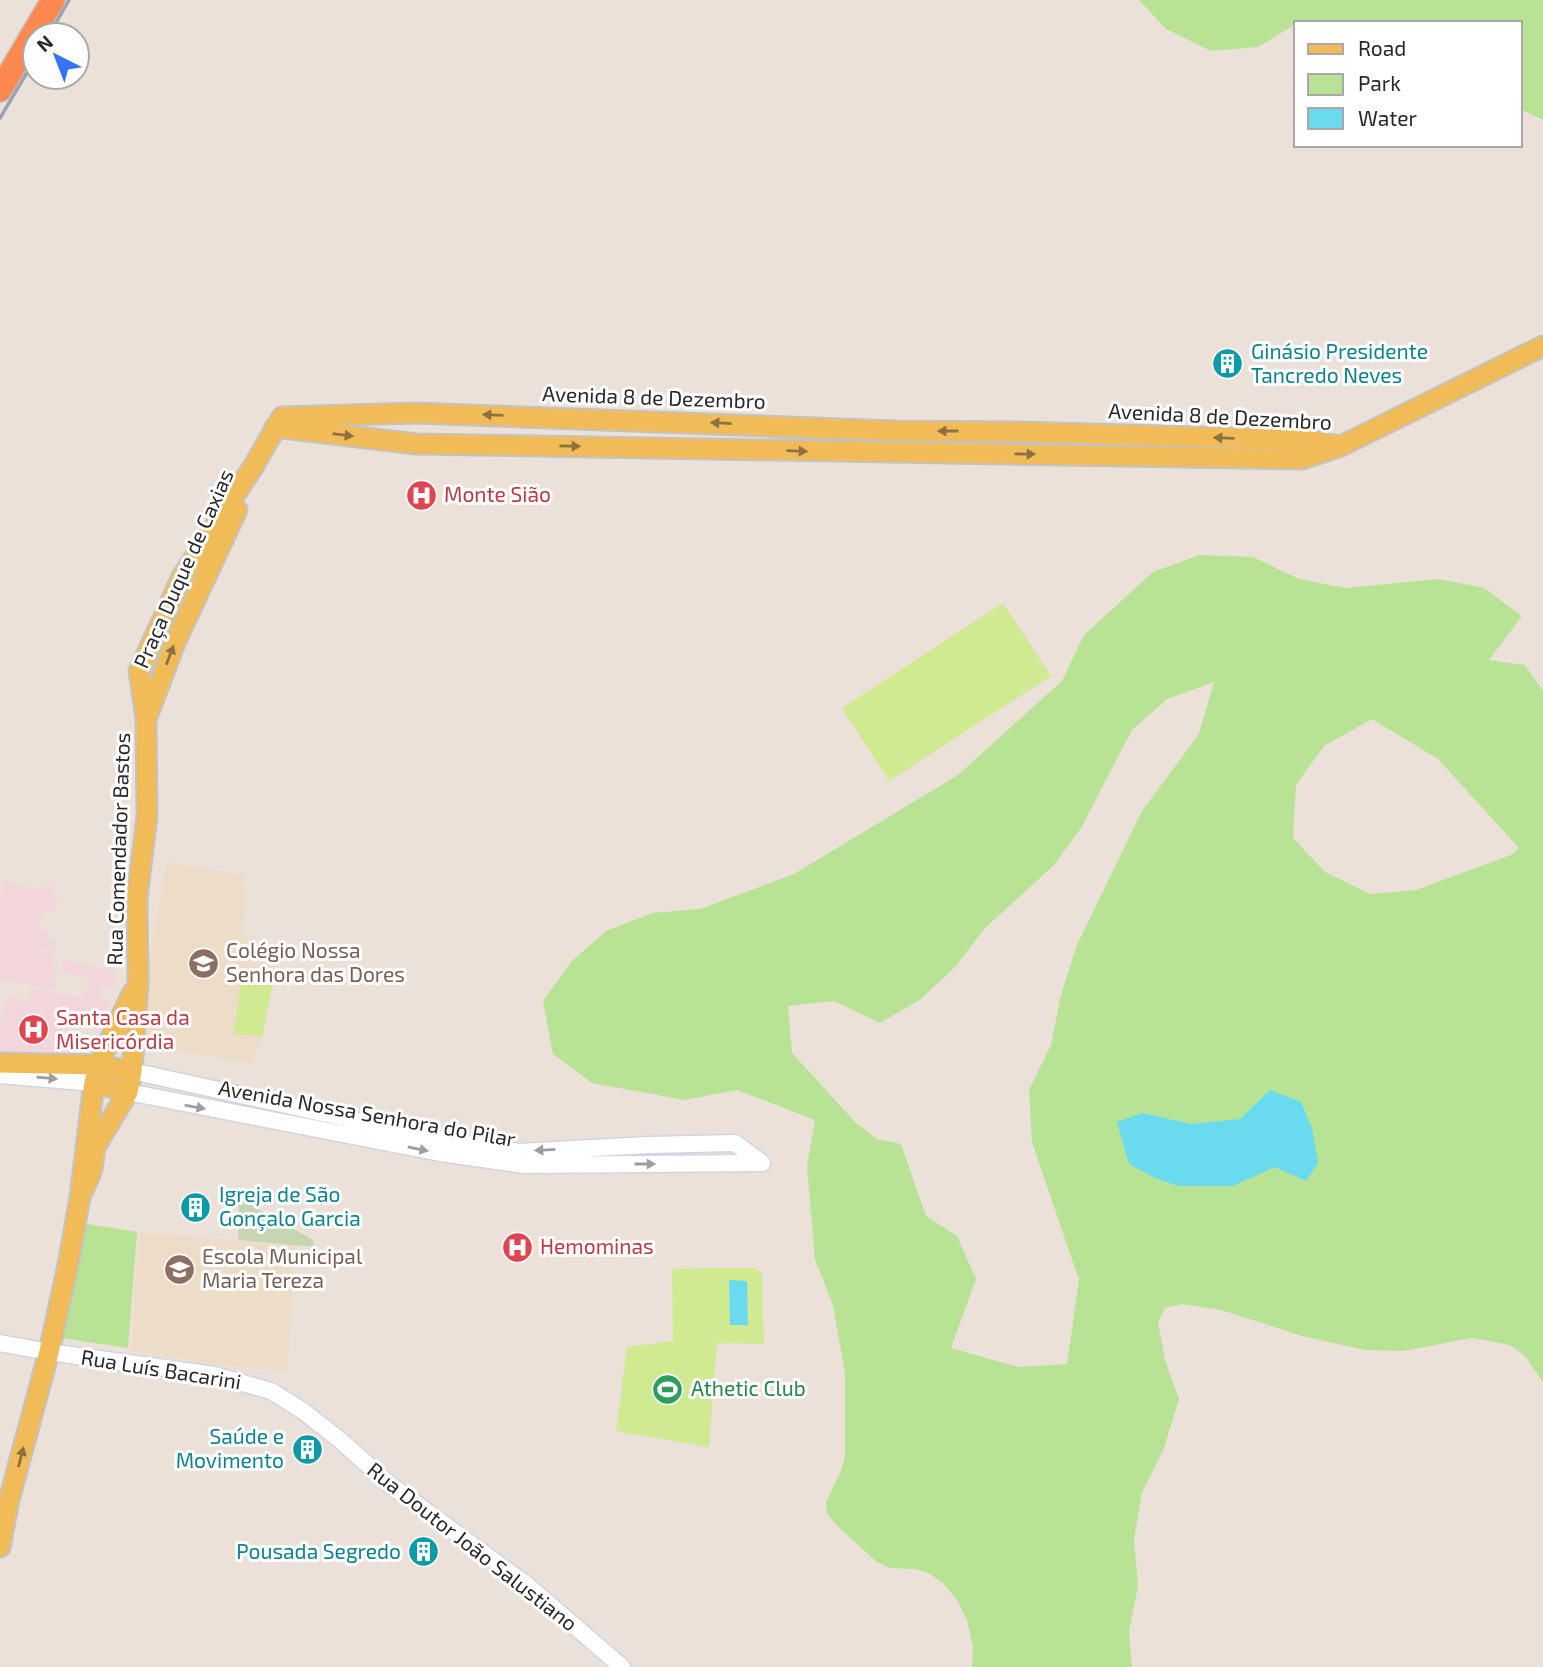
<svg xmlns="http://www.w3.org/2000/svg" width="1543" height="1667" font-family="'Exo 2',sans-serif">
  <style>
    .education { fill: #edddc8 }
    .medical { fill: #f2d6db }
    .green { fill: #b8e395; fill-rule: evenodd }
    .cemetery { fill: #c7d5b0 }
    .pitch { fill: #cfea90 }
    .water { fill: #6adbef }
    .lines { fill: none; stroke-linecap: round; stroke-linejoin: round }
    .minor-casing { stroke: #cfd5e2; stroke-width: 19 }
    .major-casing { stroke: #c3c3c3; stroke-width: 23 }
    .highway-casing { stroke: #c3c3c3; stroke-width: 26 }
    .minor { stroke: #fff; stroke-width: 16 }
    .major { stroke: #f1bc58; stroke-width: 19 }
    .highway { stroke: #ff8851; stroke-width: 23 }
    .rail { stroke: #9ca2b3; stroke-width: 3.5 }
    .oneway { fill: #8c7240 }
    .oneway2 { fill: #9e9e9e }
    .labels { text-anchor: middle; stroke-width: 6; stroke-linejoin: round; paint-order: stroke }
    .culture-label { font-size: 21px; fill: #0d838f; stroke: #fff; text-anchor: start }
    .street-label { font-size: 21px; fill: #282828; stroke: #fff }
    .health-label { font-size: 21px; fill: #be3a42; stroke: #fff; text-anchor: start }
    .education-label { font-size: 21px; fill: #785e54; stroke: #fff; text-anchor: start }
    .leisure-label { font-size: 21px; fill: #27864d; stroke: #fff; text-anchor: start }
  </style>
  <rect width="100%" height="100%" fill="#ebe1d9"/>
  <path class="education" d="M167,862L244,875L245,907L241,934L250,938L244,961L275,965L262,1039L251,1064L143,1044L148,960Z
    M139,1232L295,1246L288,1371L212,1365L131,1350Z"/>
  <path class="medical" d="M4,882L43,890L45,886L55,887L53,897L58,898L54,912L43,911L38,930L49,933L48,941L58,943L56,951L37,947V943L35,949L53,954L50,968L57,972L53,989L0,979V898Z
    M63,960L116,971L115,986H102L100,1002L110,1005L107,1018L71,1010L66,1036L74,1038L68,1070L0,1057V1024L4,1006L9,997L28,1000L32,989L85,998L89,979L61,972Z"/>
  <path class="green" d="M1139,0H1543V120L1520,109V23L1299,22L1258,47L1211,51L1166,29Z
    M1200,555L1253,557L1299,579L1345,588L1438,579L1484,588L1522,616L1489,660L1525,665L1543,691V1382L1525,1356L1510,1345L1472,1338L1403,1351L1365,1350L1302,1336L1221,1310L1182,1304L1165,1308L1158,1322L1165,1360L1179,1399L1164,1448L1142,1493L1134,1539L1138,1586L1129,1632L1132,1667H972L973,1647L967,1620L957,1600L943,1583L927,1572L914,1569L890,1568L877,1562L835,1524L827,1513L826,1502L841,1471L845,1456V1373L833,1306L815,1259L807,1166L815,1120L737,1090L684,1100L592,1083L553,1054L543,1001L571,962L606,931L653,913L700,909L794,874L958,775L1062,681L1084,635L1153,572ZM1214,682L1199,734L1142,811L1076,947L1060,999L1051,1045L1029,1090L1032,1142L1079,1280L1067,1364L1018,1367L951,1348L976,1279L957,1236L926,1216L901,1144L877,1139L855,1122L792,1053L788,1006L834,1001L880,1023L921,999L955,967L984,929L1053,866L1081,828L1132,730L1167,699ZM1372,719L1438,759L1519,848L1511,855L1416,890L1370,894L1325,872L1293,838L1296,785L1324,746Z
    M82,1223L137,1232L128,1348L61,1338Z"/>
  <path class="cemetery" d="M239,1198L313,1240L314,1247L238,1240Z"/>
  <path class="pitch" d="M1003,603L1051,676L889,781L842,708Z
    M241,983L273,984L262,1036L234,1034Z
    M705,1268H755L762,1273L764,1344L717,1343L709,1447L616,1431L627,1347L673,1341L672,1269Z"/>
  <path class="water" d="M1270,1090L1301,1102L1312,1128L1318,1163L1306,1181L1275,1167L1233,1186H1178L1155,1178L1129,1164L1117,1122L1142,1113L1191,1124L1240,1119Z
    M729,1280L747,1281L748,1325H730Z"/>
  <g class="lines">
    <defs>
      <path id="minor" d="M132,1071L445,1140L518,1152L648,1145L735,1143L762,1163
        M0,1075L94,1083
        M128,1092L440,1153L524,1165L762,1163
        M0,1343L49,1352L214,1375L271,1391L303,1411L340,1440L389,1484L527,1585L622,1667"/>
      <path id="major" d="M275,427L416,444L1302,459L1341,446L1543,346
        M147,717L175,643L237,510
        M0,1063L98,1065L132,1071
        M94,1083L128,1092
        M80,1197L92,1170L95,1147L128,1092L132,1071L138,982L137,898L147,817L146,718L139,671L182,577L253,467L282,417L415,413L895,431L1018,432L1307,440L1341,446
        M0,1547L9,1500L49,1352L68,1265L80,1197L94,1083L98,1065L133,992"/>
      <path id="highway" d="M0,90L53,0"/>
    </defs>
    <use href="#minor" class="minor-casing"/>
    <use href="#major" class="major-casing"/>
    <use href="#highway" class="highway-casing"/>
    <use href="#minor" class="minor"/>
    <use href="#major" class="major"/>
    <use href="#highway" class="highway"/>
    <path class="rail" d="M49,35L69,0
      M0,118L35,59"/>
  </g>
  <defs><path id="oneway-solid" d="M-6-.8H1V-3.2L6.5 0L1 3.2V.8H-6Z" transform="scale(1.75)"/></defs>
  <g class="oneway">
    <use href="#oneway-solid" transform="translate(493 415) rotate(-178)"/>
    <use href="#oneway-solid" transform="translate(721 423) rotate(-177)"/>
    <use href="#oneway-solid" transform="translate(948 431) rotate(-180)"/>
    <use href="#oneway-solid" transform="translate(343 435) rotate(7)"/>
    <use href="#oneway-solid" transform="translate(1224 438) rotate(-178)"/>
    <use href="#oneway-solid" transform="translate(570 446) rotate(1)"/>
    <use href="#oneway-solid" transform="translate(797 451) rotate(2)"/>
    <use href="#oneway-solid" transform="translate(1025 454) rotate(1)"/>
    <use href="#oneway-solid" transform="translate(170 655) rotate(-69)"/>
    <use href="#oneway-solid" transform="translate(21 1457) rotate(-75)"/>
  </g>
  <g class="oneway2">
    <use href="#oneway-solid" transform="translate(47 1078) rotate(5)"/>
    <use href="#oneway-solid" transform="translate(195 1107) rotate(10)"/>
    <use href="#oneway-solid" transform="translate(418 1149) rotate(12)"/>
    <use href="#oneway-solid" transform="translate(545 1150) rotate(177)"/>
    <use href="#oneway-solid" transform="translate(645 1164)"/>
  </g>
  <defs>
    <symbol id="building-disc" viewBox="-11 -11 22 22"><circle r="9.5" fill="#0f9aa8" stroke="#fff"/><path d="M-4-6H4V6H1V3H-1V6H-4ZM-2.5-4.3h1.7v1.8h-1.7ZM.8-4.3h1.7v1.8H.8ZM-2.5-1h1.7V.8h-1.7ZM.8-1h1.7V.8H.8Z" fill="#fff"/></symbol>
    <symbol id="hospital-disc" viewBox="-11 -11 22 22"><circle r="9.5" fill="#e0444e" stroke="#fff"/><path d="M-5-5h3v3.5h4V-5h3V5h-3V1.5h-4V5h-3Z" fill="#fff"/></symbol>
    <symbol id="school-disc" viewBox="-11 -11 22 22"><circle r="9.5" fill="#8d6e63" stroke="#fff"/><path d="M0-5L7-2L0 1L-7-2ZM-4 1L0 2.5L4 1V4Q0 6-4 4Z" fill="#fff"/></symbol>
    <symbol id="stadium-disc" viewBox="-11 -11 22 22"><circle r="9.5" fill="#2e9e5b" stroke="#fff"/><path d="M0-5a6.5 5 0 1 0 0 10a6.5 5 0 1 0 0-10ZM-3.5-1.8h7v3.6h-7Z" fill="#fff"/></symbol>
  </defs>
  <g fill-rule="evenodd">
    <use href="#building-disc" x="1210" y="346" width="35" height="35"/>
    <use href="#hospital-disc" x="404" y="478" width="35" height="35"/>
    <use href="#school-disc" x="186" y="946" width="35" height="35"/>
    <use href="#hospital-disc" x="16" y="1012" width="35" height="35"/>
    <use href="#building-disc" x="178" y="1190" width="35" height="35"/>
    <use href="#hospital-disc" x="500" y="1230" width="35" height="35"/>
    <use href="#school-disc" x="162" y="1252" width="35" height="35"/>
    <use href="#stadium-disc" x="650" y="1372" width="35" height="35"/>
    <use href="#building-disc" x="290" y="1432" width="35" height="35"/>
    <use href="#building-disc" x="406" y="1534" width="35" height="35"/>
  </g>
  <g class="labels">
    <g class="culture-label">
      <text x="1251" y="359">Ginásio Presidente<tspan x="1251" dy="24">Tancredo Neves</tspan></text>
      <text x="219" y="1202">Igreja de São<tspan x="219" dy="24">Gonçalo Garcia</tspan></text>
      <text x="284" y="1444" text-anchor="end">Saúde e<tspan x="284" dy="24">Movimento</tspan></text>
      <text x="401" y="1559" text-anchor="end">Pousada Segredo</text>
    </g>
    <g class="street-label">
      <text transform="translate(654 398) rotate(2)" y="7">Avenida 8 de Dezembro</text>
      <text transform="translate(1220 417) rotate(3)" y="7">Avenida 8 de Dezembro</text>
      <text transform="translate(184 569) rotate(-66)" y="7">Praça Duque de Caxias</text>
      <text transform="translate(119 849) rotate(-88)" y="7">Rua Comendador Bastos</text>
      <text transform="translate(367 1114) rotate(10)" y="7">Avenida Nossa Senhora do Pilar</text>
      <text transform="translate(161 1370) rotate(9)" y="7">Rua Luís Bacarini</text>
      <text transform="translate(472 1547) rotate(38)" y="7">Rua Doutor João Salustiano</text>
    </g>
    <g class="health-label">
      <text x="444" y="502">Monte Sião</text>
      <text x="56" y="1025">Santa Casa da<tspan x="56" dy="24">Misericórdia</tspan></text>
      <text x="540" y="1254">Hemominas</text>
    </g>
    <g class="education-label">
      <text x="226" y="958">Colégio Nossa<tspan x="226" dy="24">Senhora das Dores</tspan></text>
      <text x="202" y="1264">Escola Municipal<tspan x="202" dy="24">Maria Tereza</tspan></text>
    </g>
    <g class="leisure-label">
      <text x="691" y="1396">Athetic Club</text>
    </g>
  </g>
  <rect x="1294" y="21" width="228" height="126" fill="#ffffff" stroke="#a9a9a9" stroke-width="2"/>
  <rect x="1308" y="44" width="35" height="10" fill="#f1bc58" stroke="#a9a9a9" stroke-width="2"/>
  <text x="1358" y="56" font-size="21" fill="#282828">Road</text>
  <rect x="1308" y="74" width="35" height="21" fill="#b8e395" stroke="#a9a9a9" stroke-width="2"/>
  <text x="1358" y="91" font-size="21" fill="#282828">Park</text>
  <rect x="1308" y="108" width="35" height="21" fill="#6adbef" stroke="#a9a9a9" stroke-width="2"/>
  <text x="1358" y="126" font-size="21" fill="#282828">Water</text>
  <g transform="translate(56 56) rotate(318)"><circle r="33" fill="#ffffff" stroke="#a9a9a9" stroke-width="2"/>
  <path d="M0-5L12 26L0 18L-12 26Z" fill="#3672fb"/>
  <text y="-10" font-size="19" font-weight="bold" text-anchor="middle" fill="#282828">N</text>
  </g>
</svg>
